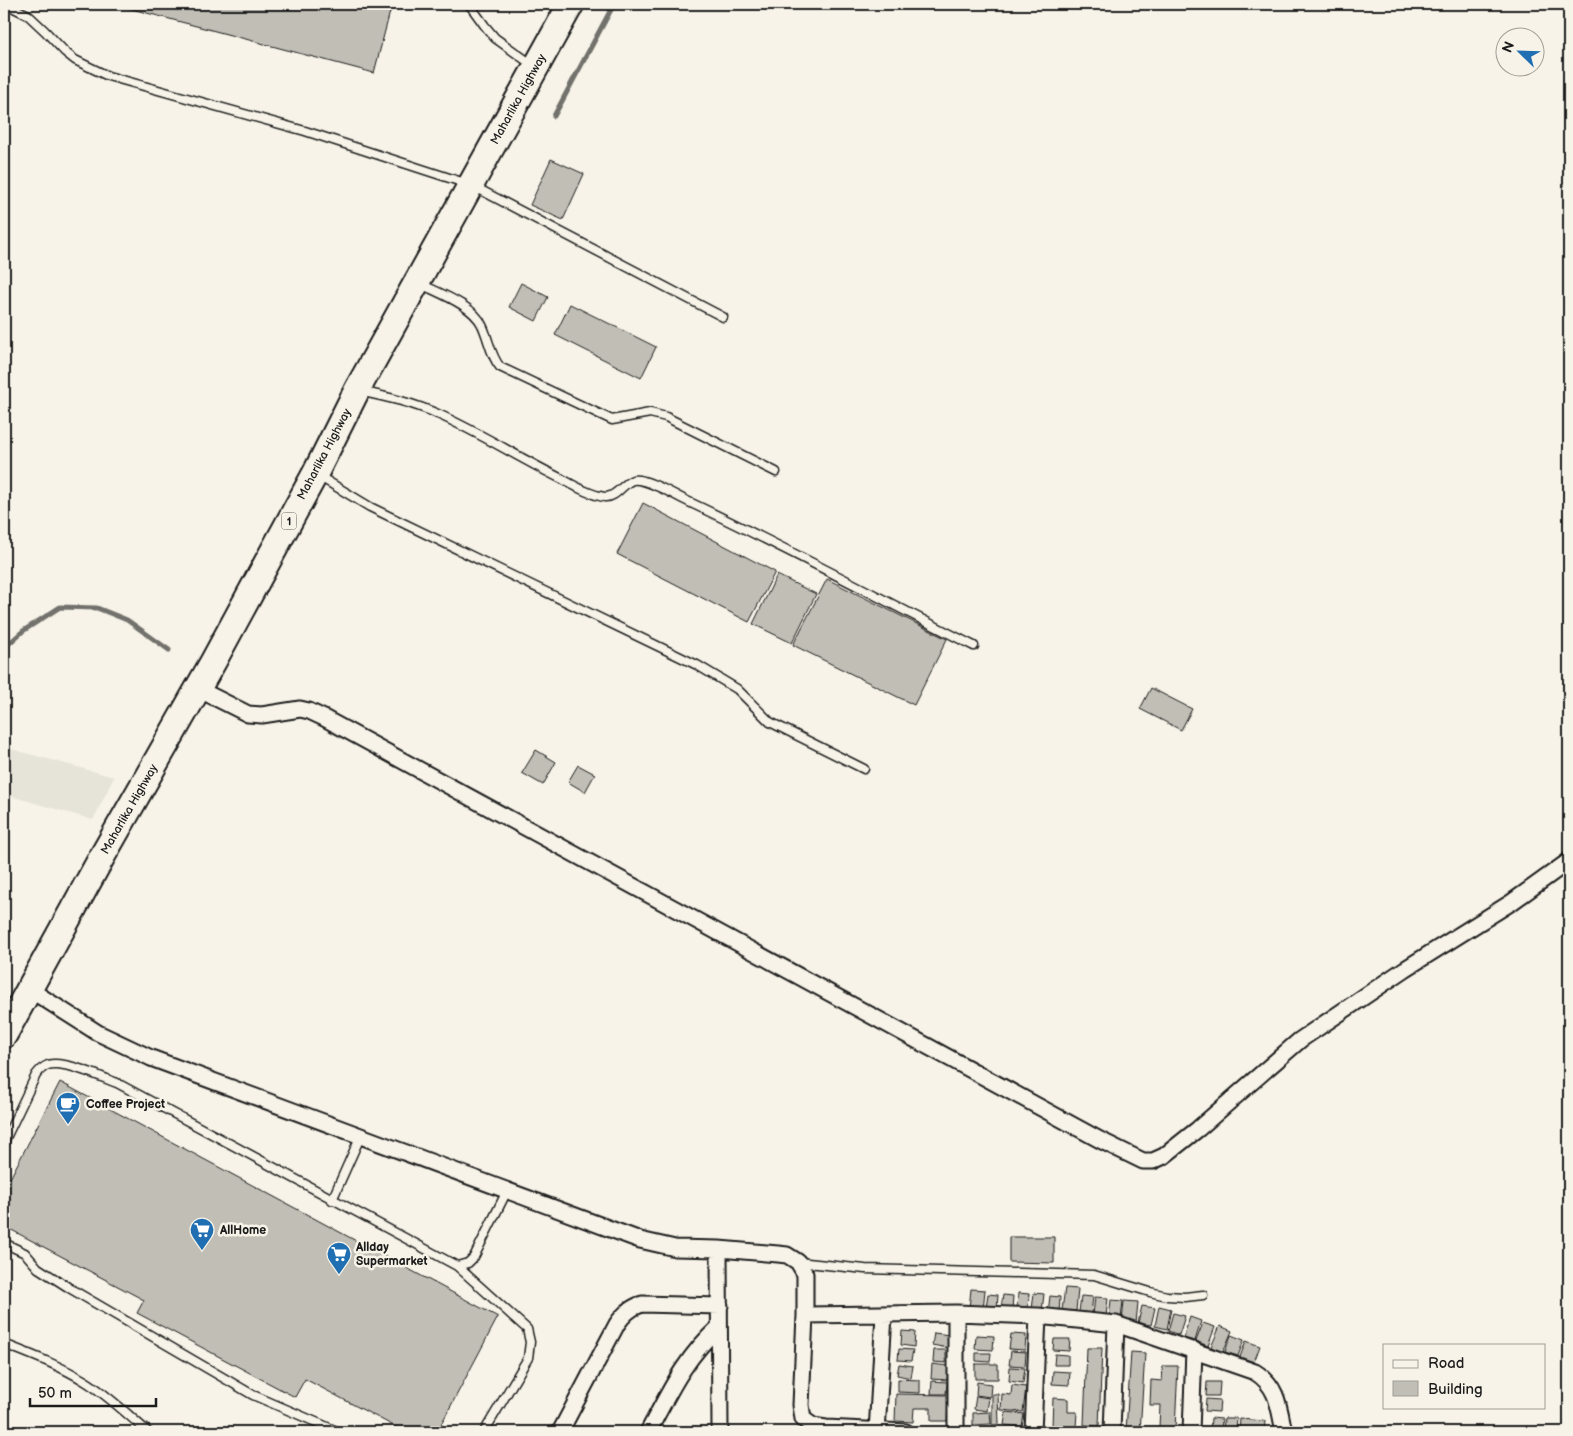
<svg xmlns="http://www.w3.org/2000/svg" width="1573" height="1436" font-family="'Balsamiq Sans',sans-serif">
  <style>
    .built { fill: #e6e3d9 }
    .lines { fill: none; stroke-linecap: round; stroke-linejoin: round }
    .stream { stroke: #72716c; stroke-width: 5 }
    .building { fill: #c0beb5; stroke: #1c1c1c }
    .lane-casing { stroke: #1c1c1c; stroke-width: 11 }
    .street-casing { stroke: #1c1c1c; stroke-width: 19 }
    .primary-casing { stroke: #1c1c1c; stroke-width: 29 }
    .lane { stroke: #f7f3e8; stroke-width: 8 }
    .street { stroke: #f7f3e8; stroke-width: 15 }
    .primary { stroke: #f7f3e8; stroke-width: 25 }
    .labels { text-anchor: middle; stroke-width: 5; stroke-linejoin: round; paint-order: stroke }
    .shield { fill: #f7f3e8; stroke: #5e5c59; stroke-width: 1 }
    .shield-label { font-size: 11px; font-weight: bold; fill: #1c1c1c }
    .street-label { font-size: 12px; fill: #1c1c1c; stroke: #f7f3e8 }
    .poi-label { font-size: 12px; font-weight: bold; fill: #1c1c1c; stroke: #f7f3e8; text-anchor: start }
  </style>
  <rect width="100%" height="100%" fill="#f7f3e8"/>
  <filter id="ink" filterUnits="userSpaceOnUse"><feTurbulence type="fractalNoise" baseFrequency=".02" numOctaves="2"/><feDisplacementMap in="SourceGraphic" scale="10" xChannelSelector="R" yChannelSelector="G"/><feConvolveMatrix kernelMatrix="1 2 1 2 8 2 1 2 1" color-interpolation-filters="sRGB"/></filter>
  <g filter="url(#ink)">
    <path class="built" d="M7,748L114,777L93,820L4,794V760Z"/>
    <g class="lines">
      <path class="stream" d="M554,116L614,4
        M4,648L23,631L60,607L97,608L127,620L169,650"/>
    </g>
    <path class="building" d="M113,4H392L374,73Z
      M551,159L584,174L563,220L530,205Z
      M521,283L548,297L536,321L509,307Z
      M570,304L656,347L641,378L555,335Z
      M643,503L775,572L749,622L617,554Z
      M777,575L816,594L792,643L753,624Z
      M827,579L947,639L914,705L793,645Z
      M1151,688L1192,709L1181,730L1140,709Z
      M536,750L556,762L543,785L522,773Z
      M578,765L595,774L585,792L568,782Z
      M60,1082L498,1317L437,1432H405L305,1379L295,1397L137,1313L144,1300L4,1226V1190Z
      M1009,1237H1054V1263L1009,1262Z
      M1065,1288L1078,1289L1076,1311L1062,1310Z
      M971,1289L985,1290L983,1310L969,1309Z
      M1018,1293L1029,1294L1028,1309L1017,1308Z
      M1034,1293L1044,1294L1042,1311L1032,1310Z
      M988,1294L998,1295L997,1308L986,1307Z
      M1003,1295L1013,1296L1012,1310L1001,1308Z
      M1050,1296L1060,1297L1059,1314L1048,1313Z
      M1081,1296L1093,1297L1091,1313L1079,1312Z
      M1095,1297L1108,1298L1106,1316L1093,1315Z
      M1111,1300L1123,1301L1121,1319L1109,1318Z
      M1124,1301L1138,1302L1136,1323L1122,1322Z
      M1142,1306L1155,1308L1151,1325L1138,1323Z
      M1159,1306L1171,1309L1167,1329L1155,1326Z
      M1173,1313L1185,1316L1179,1335L1168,1331Z
      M1190,1317L1201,1321L1195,1341L1183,1338Z
      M1203,1323L1215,1327L1208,1346L1196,1341Z
      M1220,1326L1232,1331L1223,1352L1211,1347Z
      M902,1331L915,1332L914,1347L901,1345Z
      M934,1333L950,1335L948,1348L932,1345Z
      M1011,1334L1026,1335L1025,1350L1009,1349Z
      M976,1335L994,1336L993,1350L975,1349Z
      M1231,1335L1244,1340L1238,1356L1225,1352Z
      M1054,1339H1070L1069,1351L1053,1350Z
      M1246,1341L1260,1346L1254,1362L1240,1357Z
      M1087,1348H1102L1099,1426L1084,1425Z
      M899,1349L913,1350L911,1361L898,1360Z
      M934,1350H946V1363L933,1362Z
      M1011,1351L1026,1352L1025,1366L1009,1365Z
      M1131,1352L1145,1353L1140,1432L1126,1431Z
      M976,1353H991L990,1362L976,1361Z
      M1055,1354L1068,1355V1365H1054Z
      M899,1364L913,1366L911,1378L897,1375Z
      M932,1364L948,1366L947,1380L931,1379Z
      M975,1364H998V1379H975Z
      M1163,1366H1178L1175,1429L1159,1428L1160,1405H1150L1151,1380L1162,1381Z
      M1010,1367L1025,1368L1023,1383L1009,1381Z
      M1053,1371L1070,1372L1069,1385L1052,1384Z
      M898,1379L920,1380V1393L898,1392Z
      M932,1381L947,1382L946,1394H931Z
      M977,1382L991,1384L990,1397L976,1395Z
      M1207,1382H1220L1219,1396H1206Z
      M1012,1385L1026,1387L1023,1412L1001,1410L1002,1394L1011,1395Z
      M896,1394L948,1395L947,1421H931V1408H914L913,1422L895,1421Z
      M992,1394H998L999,1424L992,1425Z
      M976,1396L989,1398L987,1411L974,1409Z
      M1053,1398L1068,1399V1412H1077L1076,1427L1052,1426Z
      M1206,1399L1220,1400L1219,1412L1205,1411Z
      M990,1412L991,1424L973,1425V1413Z
      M1006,1412L1024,1414L1022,1427L1004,1425Z
      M1211,1418L1222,1419L1221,1432H1210Z
      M1224,1418H1237L1236,1432H1223Z
      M1240,1419L1265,1421L1264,1432H1239Z"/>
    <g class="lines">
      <defs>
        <path id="lane" d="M6,4L28,15L45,31L65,52L75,60L108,76L305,131L471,185L723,317
          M469,4L485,26L495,38L534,66
          M419,283C438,293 473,305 482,325C489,339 490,355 500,367L612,420L650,413L666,417L776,472
          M359,391C387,397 414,403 440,415C482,434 521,459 562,479C575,486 590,495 605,497C616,498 623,483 633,480C647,478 676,496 689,502C785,547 879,598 974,646
          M317,475L370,507L697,665L737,689L770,722L864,769
          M4,1142L36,1075C39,1071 43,1067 48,1065C64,1060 101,1077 117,1083L457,1266
          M332,1200L361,1135
          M4,1243L25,1253L38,1268L71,1289L253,1395L339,1432
          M798,1262L865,1269L1094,1275L1150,1292L1167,1296L1185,1297L1203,1295
          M4,1344C32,1355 59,1365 85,1381C108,1395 128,1415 148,1432
          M484,1432L528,1358L530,1342L527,1329L457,1266L468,1263L474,1257L507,1191"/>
        <path id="street" d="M198,689L248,714L262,715L300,709L309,711L324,718L1100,1140L1143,1161H1153L1164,1156L1198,1129L1300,1040L1405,969L1512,902L1569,861
          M29,989L98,1033L151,1058L640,1240L675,1248L719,1249L778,1254L787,1255L798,1262L805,1274V1315L801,1405L803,1419L813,1426L826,1428L906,1432
          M719,1249L720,1432
          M805,1315L956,1313L1038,1316L1116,1324L1255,1372C1278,1386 1279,1408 1284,1432
          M560,1432L617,1324C624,1314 630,1308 642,1304L720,1306
          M648,1432C670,1391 684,1359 719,1327
          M877,1432L884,1315
          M956,1432V1313
          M1033,1432L1038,1316
          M1112,1432L1116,1324
          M1191,1432L1194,1350"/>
        <path id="primary" d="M4,1035L103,855L213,662L315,474L357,390L571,4"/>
      </defs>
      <use href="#lane" class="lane-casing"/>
      <use href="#street" class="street-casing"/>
      <use href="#primary" class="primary-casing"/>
      <use href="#lane" class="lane"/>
      <use href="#street" class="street"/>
      <use href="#primary" class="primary"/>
    </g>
  </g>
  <defs>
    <symbol id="cafe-pin" viewBox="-11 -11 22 30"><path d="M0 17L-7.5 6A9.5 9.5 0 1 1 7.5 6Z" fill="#1f6fb2" stroke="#f7f3e8"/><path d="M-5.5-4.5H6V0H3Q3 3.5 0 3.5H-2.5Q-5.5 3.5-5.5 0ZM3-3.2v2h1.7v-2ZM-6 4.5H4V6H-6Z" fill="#fff"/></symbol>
    <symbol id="supermarket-pin" viewBox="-11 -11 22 30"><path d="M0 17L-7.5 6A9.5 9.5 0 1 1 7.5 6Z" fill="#1f6fb2" stroke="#f7f3e8"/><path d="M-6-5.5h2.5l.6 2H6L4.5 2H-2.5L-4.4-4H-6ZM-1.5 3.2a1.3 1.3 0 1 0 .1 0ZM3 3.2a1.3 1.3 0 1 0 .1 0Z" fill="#fff"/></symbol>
  </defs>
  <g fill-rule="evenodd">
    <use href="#cafe-pin" x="54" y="1090" width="28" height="38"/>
    <use href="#supermarket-pin" x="188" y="1216" width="28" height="38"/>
    <use href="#supermarket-pin" x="325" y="1240" width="28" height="38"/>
  </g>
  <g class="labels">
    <rect class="shield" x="281.5" y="512.5" width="15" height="17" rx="4"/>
    <g class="shield-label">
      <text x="289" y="525">1</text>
    </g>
    <g class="street-label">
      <text transform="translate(518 99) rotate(-61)" y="4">Maharlika Highway</text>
      <text transform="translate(324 454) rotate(-62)" y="4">Maharlika Highway</text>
      <text transform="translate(129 809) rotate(-60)" y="4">Maharlika Highway</text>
    </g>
    <g class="poi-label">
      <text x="86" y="1108">Coffee Project</text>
      <text x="220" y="1234">AllHome</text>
      <text x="356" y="1251">Allday<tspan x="356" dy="14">Supermarket</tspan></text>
    </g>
  </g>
  <rect width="1573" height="1436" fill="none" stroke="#f7f3e8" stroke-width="20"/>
  <rect x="10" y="10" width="1553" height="1416" fill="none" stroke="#1c1c1c" stroke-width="2" filter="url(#ink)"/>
  <rect x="1383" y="1344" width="162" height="65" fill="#f7f3e8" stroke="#9f9d96"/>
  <rect x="1393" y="1360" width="25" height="8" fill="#f7f3e8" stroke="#9f9d96"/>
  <text x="1428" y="1368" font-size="15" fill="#1c1c1c">Road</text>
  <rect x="1393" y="1381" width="25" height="15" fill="#c0beb5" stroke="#9f9d96"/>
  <text x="1428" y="1394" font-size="15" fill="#1c1c1c">Building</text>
  <g transform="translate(1520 52) rotate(293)"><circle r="24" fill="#f7f3e8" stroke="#9f9d96"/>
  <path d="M0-4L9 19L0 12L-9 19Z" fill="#1f6fb2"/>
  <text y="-8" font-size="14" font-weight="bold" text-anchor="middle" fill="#1c1c1c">N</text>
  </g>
  <path d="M30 1398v8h126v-8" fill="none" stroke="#1c1c1c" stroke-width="2.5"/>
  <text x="38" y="1398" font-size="15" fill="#1c1c1c" stroke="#f7f3e8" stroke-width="4" paint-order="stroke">50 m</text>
</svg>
